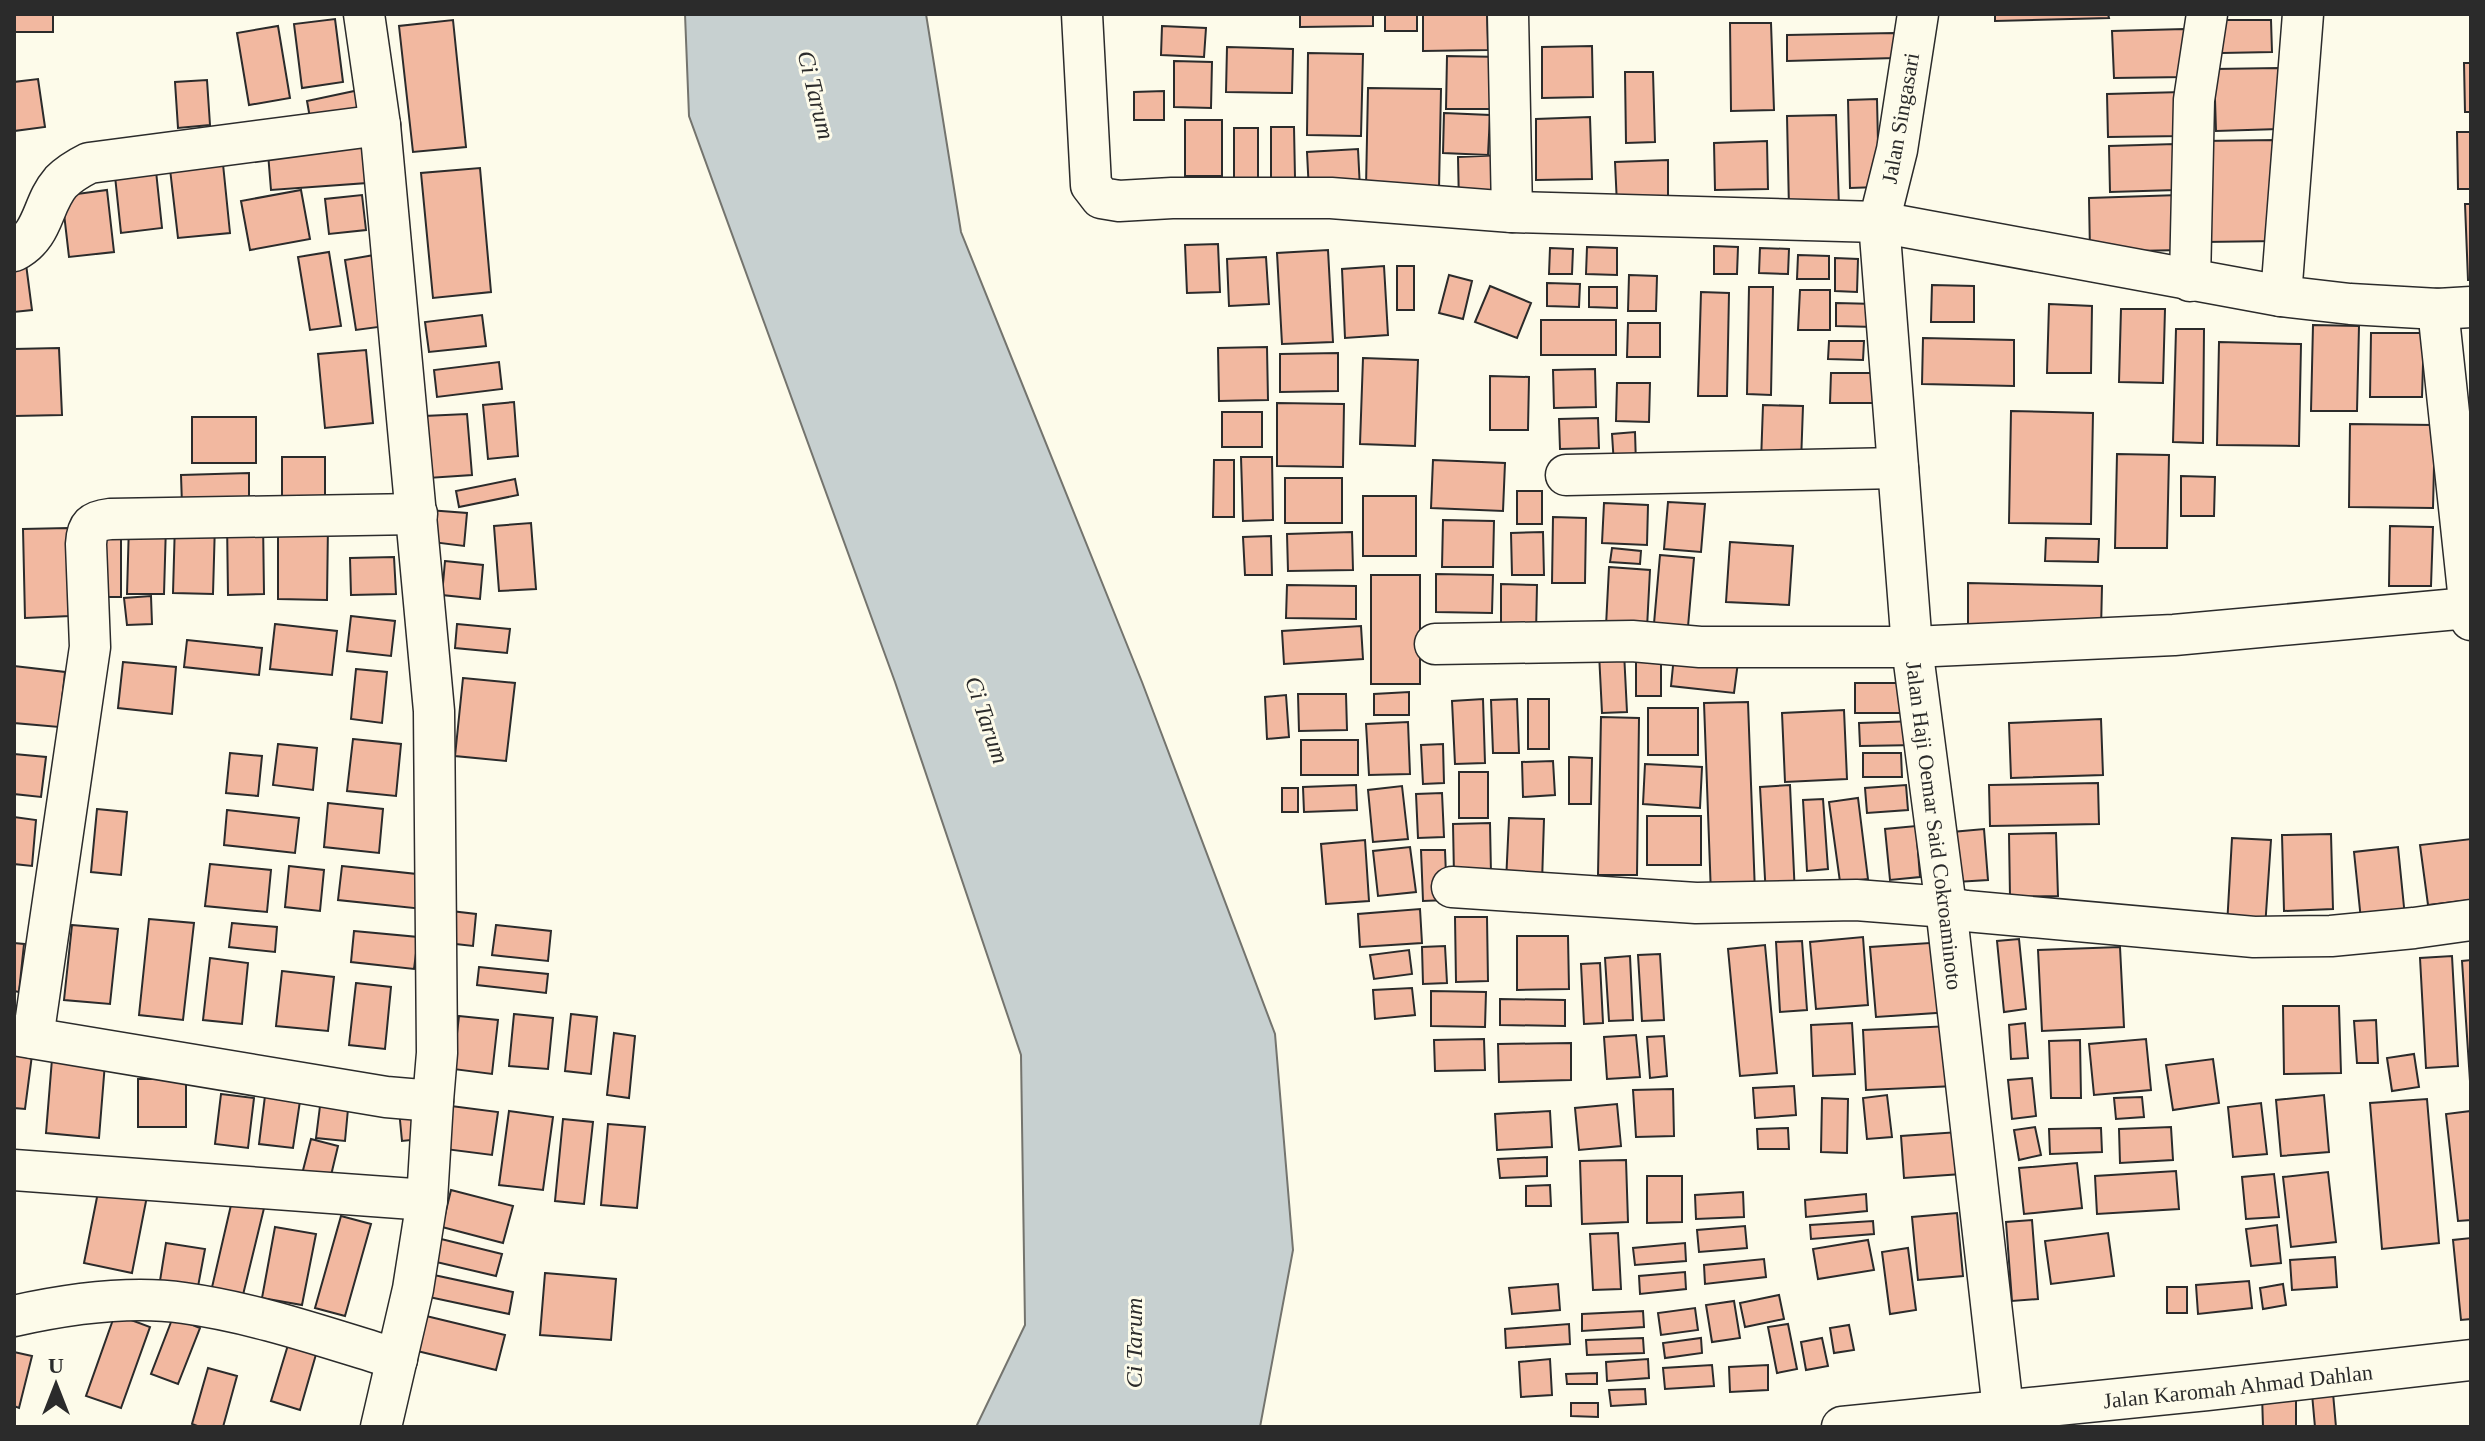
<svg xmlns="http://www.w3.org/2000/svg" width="2485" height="1441" font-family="'Times New Roman',serif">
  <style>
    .water { fill: #c7d0d0; stroke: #74746e; stroke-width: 2 }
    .building { fill: #f2b8a0; stroke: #2b2b2b; stroke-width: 2 }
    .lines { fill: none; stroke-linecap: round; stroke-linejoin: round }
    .minor-casing { stroke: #2b2b2b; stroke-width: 43 }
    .minor { stroke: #fdfbea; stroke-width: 40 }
    .labels { text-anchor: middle; stroke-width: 6; stroke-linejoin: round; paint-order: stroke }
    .street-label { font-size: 22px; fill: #2b2b2b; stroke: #fdfbea }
    .water-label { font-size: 24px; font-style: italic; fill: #2b2b2b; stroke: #fdfbea }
  </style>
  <rect width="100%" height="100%" fill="#fdfbea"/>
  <path class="water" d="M685,14H926L961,232L1142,682L1275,1034L1293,1250L1260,1427H976L1025,1325L1021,1055L895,682L689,116Z"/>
  <path class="building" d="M14,14H53V32H14Z
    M1300,14H1373V26L1300,27Z
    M1385,14H1417V31H1385Z
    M1423,14H1487L1488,50L1423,51Z
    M1995,14H2108L2109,18L1995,21Z
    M335,19L343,82L302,88L294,24Z
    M453,20L466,147L413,152L399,26Z
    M2222,20H2271L2272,52L2222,53Z
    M1730,23H1771L1774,110L1731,111Z
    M278,26L290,98L249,105L237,33Z
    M1162,26L1206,28L1204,57L1161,55Z
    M2184,29L2185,77L2114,78L2112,31Z
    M1894,33L1895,58L1787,61V35Z
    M1592,46L1593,97L1542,98V47Z
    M1227,47L1293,49L1292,93L1226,92Z
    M1308,53L1363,54L1361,136L1307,135Z
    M1447,56L1504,57V109H1446Z
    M1174,61L1212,62L1211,108L1174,107Z
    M2464,63H2471V112H2465Z
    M2279,68V129L2216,131L2214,69Z
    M1625,72H1653L1655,142L1626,143Z
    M38,79L45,127L14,131V82Z
    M207,80L210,125L178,128L175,82Z
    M1368,88L1441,89L1439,189L1366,187Z
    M359,90L363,108L310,118L307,101Z
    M1164,91V120H1134V92Z
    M2182,92L2183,136L2108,137L2107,94Z
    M1877,99L1879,187L1850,188L1848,100Z
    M1444,113L1490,115L1488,155L1443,153Z
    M1836,115L1839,208L1789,209L1787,116Z
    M1590,117L1592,179L1536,180V119Z
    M1185,120H1222V176H1185Z
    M1271,127H1294L1295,178L1271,179Z
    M1234,128H1258V181H1234Z
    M2457,132H2471V189H2458Z
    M362,133L367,183L271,190L267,141Z
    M2276,140L2278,241L2204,242L2202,141Z
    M1767,141L1768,189L1715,190L1714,143Z
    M2175,144L2176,190L2110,192L2109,146Z
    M1358,149L1360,189L1309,192L1307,152Z
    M1503,155L1504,204L1459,205L1458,157Z
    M1668,160V203L1617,205L1615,162Z
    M223,164L230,233L178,238L170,169Z
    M480,168L491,292L433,298L421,173Z
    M156,171L162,228L121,233L115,176Z
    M107,190L114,252L69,257L62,196Z
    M301,190L310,239L250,250L241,201Z
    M362,195L366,230L329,234L325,199Z
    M2179,195L2181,250L2090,252L2089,198Z
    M2465,204H2471V280H2468Z
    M1218,244L1220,292L1187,293L1185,245Z
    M1714,246L1738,247L1737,274H1714Z
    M1587,247L1617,248V275L1586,274Z
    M1550,248L1573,249L1572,274H1549Z
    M1760,248L1789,249L1788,274L1759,273Z
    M1328,250L1333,342L1282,344L1277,253Z
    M329,252L341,326L310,330L298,257Z
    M374,255L386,326L356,330L345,260Z
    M1798,255L1829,256V279H1797Z
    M1266,257L1269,304L1229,306L1227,259Z
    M1835,258L1858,259L1857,292L1835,291Z
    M26,264L32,310L14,312V266Z
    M1384,266L1388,335L1345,338L1342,269Z
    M1397,266H1414V310H1397Z
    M1449,275L1472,281L1463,319L1439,313Z
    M1629,275L1657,276L1656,311H1628Z
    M1547,283L1580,284L1579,307L1547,306Z
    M1932,285L1974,286V322H1931Z
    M1490,286L1531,303L1517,338L1475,322Z
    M1589,287H1617V308L1589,307Z
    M1749,287H1773L1771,395L1747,394Z
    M1800,290H1830V330H1798Z
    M1701,292L1729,293L1727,396H1698Z
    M1836,303L1876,304L1875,327L1836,326Z
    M2049,304L2092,306L2091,373H2047Z
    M2121,309H2165L2163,383L2119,382Z
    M482,315L486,346L429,352L425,322Z
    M1541,320H1616V355H1541Z
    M1628,323H1660V357H1627Z
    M2313,325L2359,326L2357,411H2311Z
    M2176,329H2204L2203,443L2173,442Z
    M2371,333H2424L2422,397H2370Z
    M1923,338L2014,340V386L1922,384Z
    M1829,341H1864L1863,360L1828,359Z
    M2219,342L2301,344L2299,446L2217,445Z
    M1267,347L1268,400L1219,401L1218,348Z
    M59,348L62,415L14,416V349Z
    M366,350L373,423L325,428L318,354Z
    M1338,353V391L1280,392V354Z
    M1363,358L1418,360L1415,446L1360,444Z
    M499,362L502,389L437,397L434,370Z
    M1595,369L1596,407L1554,408L1553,370Z
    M1831,373H1881L1880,403H1830Z
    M1490,376L1529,377L1528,430H1490Z
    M1617,383H1650L1649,422L1616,421Z
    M514,402L518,456L488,459L483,405Z
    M1277,403L1344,404L1343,467L1277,466Z
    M1763,405L1803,406L1801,463L1761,462Z
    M2011,411L2093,413L2091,524L2009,523Z
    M1222,412H1262V447H1222Z
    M467,414L472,475L428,478L424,416Z
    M192,417H256V463H192Z
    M1598,418L1599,448L1560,449L1559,419Z
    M2350,424L2435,425L2433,508L2349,507Z
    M1635,432L1636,464L1614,465L1612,434Z
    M2117,454L2169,455L2167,548H2115Z
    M282,457H325V501H282Z
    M1241,457H1272L1273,520L1243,521Z
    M1214,460H1234V517H1213Z
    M1433,460L1505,463L1503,511L1431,508Z
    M249,473V503L182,505L181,475Z
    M2181,476L2215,477L2214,516H2181Z
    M1285,478H1342V523H1285Z
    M515,479L518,495L459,507L456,491Z
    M1517,491H1542V524H1517Z
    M1363,496H1416V556H1363Z
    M1668,502L1705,504L1701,552L1664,549Z
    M1604,503L1648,505L1647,545L1602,543Z
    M428,510L467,513L464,546L424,541Z
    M1553,517L1586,518L1585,583H1552Z
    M263,520L264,594L228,595L227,521Z
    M1443,520L1494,521L1493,567H1442Z
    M175,522L215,523L213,594L173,593Z
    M531,523L536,589L499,591L494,526Z
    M129,524L166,525L164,594H127Z
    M278,524H328L327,600L278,599Z
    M2390,526L2433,527L2431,586H2389Z
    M68,528L70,616L25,618L23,529Z
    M94,528H121V597H94Z
    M1352,532L1353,570L1288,571L1287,534Z
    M1543,532L1544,575H1512L1511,533Z
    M1271,536L1272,575H1245L1243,537Z
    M2046,538L2099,539L2098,562L2045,561Z
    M1730,542L1793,546L1789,605L1726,602Z
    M1612,548L1641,551L1640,564L1610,562Z
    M1660,555L1694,558L1687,638L1653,635Z
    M394,557L396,594L351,595L350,558Z
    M445,561L483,565L480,599L442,595Z
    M1609,567L1650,570L1647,628L1606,626Z
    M1436,574L1493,575L1492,613L1436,612Z
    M1371,575H1420V684H1371Z
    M1968,583L2102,586L2101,630L1968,627Z
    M1501,584L1537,585L1536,634L1501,633Z
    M1287,585L1356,586V619L1286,618Z
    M151,596L152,624L127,625L124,598Z
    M351,616L395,621L391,656L347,651Z
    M275,624L337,631L332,675L270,669Z
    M457,624L510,629L507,653L455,648Z
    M1361,626L1363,659L1284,664L1282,631Z
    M187,640L262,648L259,675L184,667Z
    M1624,652L1627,712L1602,713L1599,653Z
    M1636,653H1661V696H1636Z
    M1674,656L1738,662L1734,693L1671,686Z
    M123,662L176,667L172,714L118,708Z
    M14,666L65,672L59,727L14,723Z
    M356,669L387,672L382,723L351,719Z
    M463,678L515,683L506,761L455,756Z
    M1855,683H1909V713H1855Z
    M1409,692V715H1374V694Z
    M1298,694H1346L1347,730L1299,731Z
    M1286,695L1289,737L1267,739L1265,697Z
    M1483,699L1485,763L1455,764L1452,701Z
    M1517,699L1519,753H1493L1491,700Z
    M1528,699H1549V749H1528Z
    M1748,702L1755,893L1711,895L1704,703Z
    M1648,708H1698V755H1648Z
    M1844,710L1847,779L1785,782L1782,713Z
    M1601,717L1639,718L1637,875H1598Z
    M2101,719L2103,775L2011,778L2009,723Z
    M1917,721V745L1860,746L1859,723Z
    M1408,722L1410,774L1369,775L1366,724Z
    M353,739L401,744L396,796L347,791Z
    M1301,740H1358V775H1301Z
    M278,744L317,748L313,790L273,785Z
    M1443,744L1444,783L1423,784L1421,745Z
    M230,753L262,756L258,796L226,793Z
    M1863,753H1901L1902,777H1863Z
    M14,754L46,757L41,797L14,794Z
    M1569,757L1592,758L1591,804H1569Z
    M1553,761L1555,795L1523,797L1522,762Z
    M1645,764L1702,767L1700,808L1643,804Z
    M1459,772H1488V818H1459Z
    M2098,783L2099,824L1990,826L1989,785Z
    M1356,785L1357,810L1304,812L1303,787Z
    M1790,785L1795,896L1766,897L1760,787Z
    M1906,785L1908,810L1867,813L1865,788Z
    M1402,786L1408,839L1373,842L1368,790Z
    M1282,788H1298V812H1282Z
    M1442,793L1444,837L1418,838L1416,794Z
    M1858,798L1868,879L1840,882L1829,802Z
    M1823,799L1828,869L1807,871L1803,800Z
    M328,803L383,809L379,853L324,847Z
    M97,809L127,812L121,875L91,872Z
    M227,810L299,818L295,853L224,845Z
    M1647,816H1701V865H1647Z
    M14,817L36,820L32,866L14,864Z
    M1509,818L1544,819L1542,883L1506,882Z
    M1490,823L1491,874L1454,876L1453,824Z
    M1916,826L1920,877L1890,880L1885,829Z
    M1984,829L1988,880L1956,882L1952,832Z
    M2056,833L2058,896L2010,897L2009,834Z
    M2331,834L2333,909L2284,911L2282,835Z
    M2232,838L2271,840L2265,928L2227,926Z
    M2471,839V900L2428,905L2420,845Z
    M1365,840L1369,901L1326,904L1321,844Z
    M1410,847L1416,892L1378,896L1373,851Z
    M2398,847L2405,917L2361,920L2354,852Z
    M1421,850H1445L1447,900L1423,901Z
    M210,864L271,870L267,912L205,906Z
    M289,866L324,870L320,911L285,907Z
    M342,866L426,875L423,909L338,900Z
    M1420,909L1422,943L1360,947L1358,914Z
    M451,911L476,914L473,946L447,943Z
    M1455,917H1487L1488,981L1456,982Z
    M149,919L194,923L183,1020L139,1015Z
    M232,923L277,927L275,952L229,947Z
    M72,925L118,929L110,1004L64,1000Z
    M496,925L551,931L548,961L492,955Z
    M354,931L418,937L414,969L351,962Z
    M1517,936H1568L1569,989L1517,990Z
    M1863,937L1868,1005L1816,1009L1810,942Z
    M2019,939L2026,1009L2004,1012L1997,941Z
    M1802,941L1807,1010L1780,1012L1776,942Z
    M1945,942L1951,1012L1876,1017L1870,947Z
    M14,943L24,944L19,992L14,991Z
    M1765,945L1777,1073L1740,1076L1728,949Z
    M1445,946L1447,983L1423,984L1422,947Z
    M2120,947L2124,1027L2042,1031L2038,950Z
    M1409,950L1412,974L1374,979L1370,955Z
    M1660,954L1664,1020L1642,1021L1638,955Z
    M1630,956L1633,1020L1609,1021L1605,958Z
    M2452,956L2458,1066L2426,1068L2420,958Z
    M210,958L248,963L242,1024L203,1020Z
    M2471,960V1081H2470L2462,961Z
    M1600,963L1603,1023L1584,1024L1581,964Z
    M479,967L548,974L546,993L477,985Z
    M282,971L334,977L328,1031L276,1026Z
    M356,983L391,987L385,1049L349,1045Z
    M1412,988L1415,1015L1375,1019L1373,990Z
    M1431,991L1486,992L1485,1027L1431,1026Z
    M1500,999L1565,1000V1026L1500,1025Z
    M2283,1006H2339L2341,1073L2284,1074Z
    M514,1014L553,1018L548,1069L509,1066Z
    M571,1014L597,1017L591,1074L565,1071Z
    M459,1016L498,1020L492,1074L453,1069Z
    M2376,1020L2378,1063H2357L2354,1021Z
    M1852,1023L1855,1074L1813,1076L1811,1025Z
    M2025,1023L2028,1058L2011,1059L2009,1025Z
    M1952,1026L1955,1086L1866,1090L1863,1030Z
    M614,1033L635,1036L629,1098L607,1095Z
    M1636,1035L1640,1077L1607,1079L1604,1037Z
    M1664,1036L1667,1076L1650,1078L1647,1037Z
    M1484,1039L1485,1070L1435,1071L1434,1040Z
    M2146,1039L2151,1090L2094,1095L2089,1044Z
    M2080,1040L2081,1098H2051L2049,1041Z
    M1571,1043V1080L1499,1082L1498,1044Z
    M14,1052L32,1055L25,1109L14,1108Z
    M2414,1054L2419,1087L2392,1091L2387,1058Z
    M52,1059L105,1063L99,1138L46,1133Z
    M2213,1059L2219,1103L2173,1110L2166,1065Z
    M2032,1078L2036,1116L2012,1119L2008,1080Z
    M138,1079H186V1127H138Z
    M1794,1086L1796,1115L1755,1118L1753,1088Z
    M1673,1089L1674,1136L1636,1137L1633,1090Z
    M221,1094L254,1098L248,1148L215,1144Z
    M1887,1095L1892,1137L1867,1139L1863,1098Z
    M2324,1095L2329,1152L2281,1156L2276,1100Z
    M265,1096L300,1101L293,1148L259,1144Z
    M2142,1097L2144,1117L2116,1119L2114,1098Z
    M1822,1098L1848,1099L1847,1153L1821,1152Z
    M2427,1099L2439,1243L2382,1249L2370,1103Z
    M2261,1103L2267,1154L2233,1157L2228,1107Z
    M1617,1104L1621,1146L1579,1150L1575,1108Z
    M320,1106L348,1109L345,1141L316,1138Z
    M451,1106L498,1112L492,1155L445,1149Z
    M417,1108L420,1139L402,1141L399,1110Z
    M509,1111L553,1117L543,1190L499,1185Z
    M1550,1111L1552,1147L1497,1150L1495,1114Z
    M2471,1111V1220L2458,1221L2446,1114Z
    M563,1119L593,1122L584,1204L555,1201Z
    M608,1124L645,1127L637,1208L601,1205Z
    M2035,1127L2041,1155L2019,1160L2014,1130Z
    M2171,1127L2173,1160L2120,1163L2119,1129Z
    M1788,1128L1789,1149H1758L1757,1129Z
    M2101,1128L2102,1152L2050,1154L2049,1129Z
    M1959,1132L1962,1174L1904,1178L1901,1136Z
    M311,1139L338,1146L328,1188L300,1182Z
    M1547,1157V1176L1500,1178L1498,1159Z
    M1626,1160L1628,1222L1582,1224L1580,1161Z
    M2077,1163L2082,1208L2024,1214L2019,1168Z
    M2176,1171L2179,1209L2097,1214L2095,1176Z
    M2328,1172L2336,1242L2291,1247L2283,1177Z
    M2274,1174L2279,1217L2246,1219L2242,1177Z
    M1647,1176H1682V1222L1647,1223Z
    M100,1182L148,1191L132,1273L84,1263Z
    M1550,1185L1551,1206H1526V1186Z
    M451,1190L513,1206L503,1243L442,1227Z
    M234,1192L266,1200L241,1303L210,1296Z
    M1743,1192L1744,1217L1696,1219L1695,1195Z
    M1866,1194L1867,1211L1806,1217L1805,1200Z
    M1957,1213L1963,1276L1918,1280L1912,1217Z
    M341,1216L371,1224L345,1316L315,1308Z
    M2032,1220L2038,1299L2012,1301L2006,1222Z
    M1873,1221L1874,1234L1811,1239L1810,1225Z
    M2277,1225L2281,1263L2251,1266L2246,1229Z
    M1745,1226L1747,1248L1699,1252L1697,1230Z
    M275,1227L316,1234L302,1305L262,1298Z
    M1618,1233L1621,1289L1593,1290L1590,1234Z
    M2108,1233L2114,1276L2051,1284L2045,1241Z
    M437,1238L502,1254L496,1276L432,1261Z
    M2471,1238V1319L2461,1320L2453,1240Z
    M1868,1240L1874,1270L1818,1279L1813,1249Z
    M166,1243L205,1249L197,1292L159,1287Z
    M1685,1243L1686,1261L1635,1265L1633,1248Z
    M1908,1248L1916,1310L1890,1314L1882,1252Z
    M2335,1257L2337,1287L2292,1290L2290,1260Z
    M1764,1259L1766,1277L1705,1284L1704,1265Z
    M1685,1272L1686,1289L1640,1294L1639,1276Z
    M545,1273L616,1279L611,1340L540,1335Z
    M434,1275L513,1292L509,1314L429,1297Z
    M2249,1281L2252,1308L2198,1314L2196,1285Z
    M1558,1284L1560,1310L1512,1314L1509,1288Z
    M2283,1284L2286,1305L2263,1309L2260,1288Z
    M2167,1287H2187V1313H2167Z
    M1779,1295L1784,1319L1745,1327L1740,1303Z
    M1734,1301L1740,1338L1712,1342L1706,1305Z
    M1695,1308L1698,1330L1661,1335L1658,1313Z
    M1643,1311L1644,1327L1582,1331V1314Z
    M115,1314L150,1327L121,1408L86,1396Z
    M422,1315L505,1335L496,1370L413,1350Z
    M173,1317L200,1328L178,1384L151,1374Z
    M1569,1324L1570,1344L1506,1348L1505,1329Z
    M1788,1324L1797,1369L1777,1373L1768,1327Z
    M1849,1325L1854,1350L1834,1353L1830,1328Z
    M291,1335L319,1344L300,1410L271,1401Z
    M1643,1338L1644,1353L1587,1355L1586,1340Z
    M1701,1338L1702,1353L1665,1358L1663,1343Z
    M1822,1338L1828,1366L1806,1370L1801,1342Z
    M14,1352L32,1356L19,1408L14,1406Z
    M1550,1359L1552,1395L1521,1397L1519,1362Z
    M1648,1359L1649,1378L1607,1381L1606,1362Z
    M1712,1365L1714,1386L1665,1389L1663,1368Z
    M1768,1365V1390L1730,1392L1729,1367Z
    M208,1368L237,1376L223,1427H200L192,1424Z
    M1597,1373V1384H1567L1566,1374Z
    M1645,1389L1646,1404L1611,1406L1609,1390Z
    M2333,1393L2336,1427H2315L2312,1394Z
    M2262,1394H2296V1427H2263Z
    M1571,1403H1598V1417L1571,1416Z"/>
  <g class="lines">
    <defs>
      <g id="minor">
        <path d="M1082,14L1091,185L1101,198L1119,201L1172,198H1331L1512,212L1879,222L2281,296L2350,304L2438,309L2471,307"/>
        <path d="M1508,14L1512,212"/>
        <path id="s1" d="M1918,14L1897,150L1879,222L1912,647L1946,907L2005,1427"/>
        <path d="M14,251C45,235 41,205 61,182C69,174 79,168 89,163L380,125"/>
        <path d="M2190,281L2194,100L2207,14"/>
        <path d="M2281,296L2303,14"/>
        <path d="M2438,309L2471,620"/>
        <path d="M1566,475L1898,468"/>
        <path d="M1435,644L1632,641L1700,647H1912L2174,635L2468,608"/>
        <path d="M1452,887L1696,903L1856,900L1946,907L1966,911L2254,937L2331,936L2414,928L2471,920"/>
        <path d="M14,1035L386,1097L433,1101L437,1053L434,711L380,125L364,14"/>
        <path d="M33,1038L90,647L86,544C87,526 92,521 110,519L417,514"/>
        <path d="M14,1170L427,1200"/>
        <path d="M14,1316C68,1304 128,1295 184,1303C257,1313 327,1338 397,1359"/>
        <path d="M381,1427L413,1289L427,1200L433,1101"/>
        <path id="s2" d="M1842,1427L2207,1390L2471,1360"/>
      </g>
    </defs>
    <use href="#minor" class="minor-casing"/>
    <use href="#minor" class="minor"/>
  </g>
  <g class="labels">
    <g class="street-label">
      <text transform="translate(1900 118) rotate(-80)" y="8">Jalan Singasari</text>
      <text dy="8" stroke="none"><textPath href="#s1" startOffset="818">Jalan Haji Oemar Said Cokroaminoto</textPath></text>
      <text dy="8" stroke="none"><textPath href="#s2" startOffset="398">Jalan Karomah Ahmad Dahlan</textPath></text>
    </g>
    <g class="water-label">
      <text transform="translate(816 95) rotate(76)" y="8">Ci Tarum</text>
      <text transform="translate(987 720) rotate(71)" y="8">Ci Tarum</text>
      <text transform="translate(1134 1343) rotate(-90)" y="8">Ci Tarum</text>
    </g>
  </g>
  <rect width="2485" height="1441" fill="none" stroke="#2b2b2b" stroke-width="32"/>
  <g transform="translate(56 1385)" stroke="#fdfbea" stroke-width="6" paint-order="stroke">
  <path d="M0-6L14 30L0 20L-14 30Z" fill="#2b2b2b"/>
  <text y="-12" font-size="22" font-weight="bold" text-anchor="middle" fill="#2b2b2b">U</text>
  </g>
</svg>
